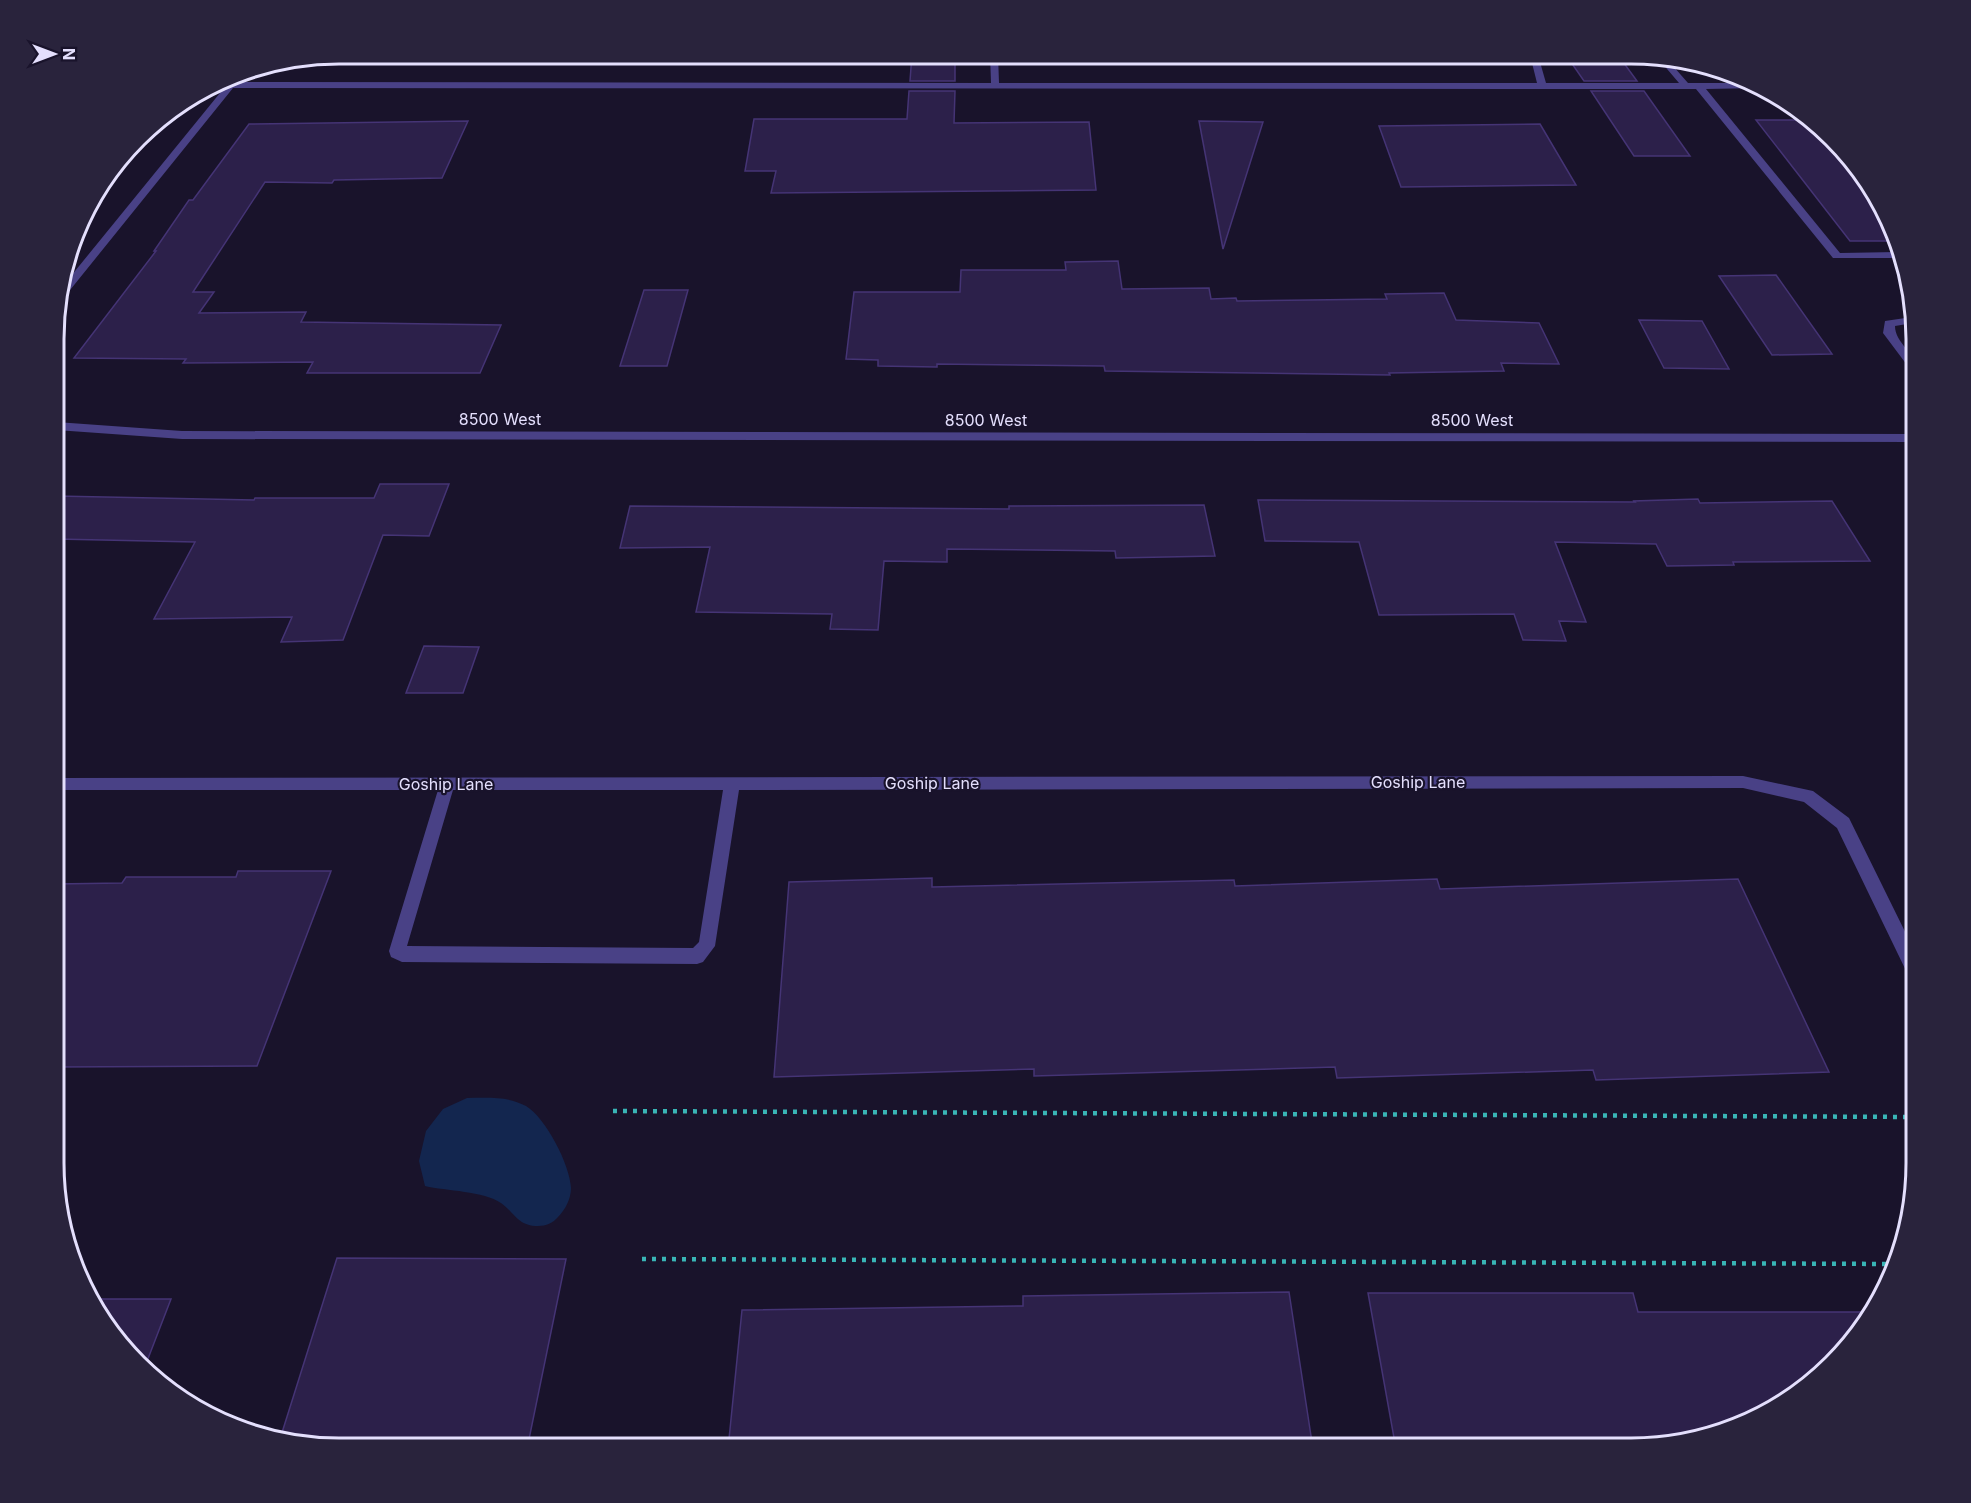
<svg xmlns="http://www.w3.org/2000/svg" width="1971" height="1503" font-family="Inter,sans-serif">
  <style>
    .water { fill: #13264f }
    .building { fill: #2c204a; stroke: #453475; stroke-width: 1.5 }
    .lines { fill: none; stroke-linecap: round; stroke-linejoin: round }
    .path { stroke: #39b5b6; stroke-width: 4.5; stroke-dasharray: 4 6; stroke-linecap: butt }
    .minor { fill: #494186; fill-rule: evenodd }
    .labels { text-anchor: middle; stroke-width: 4.5; stroke-linejoin: round; paint-order: stroke }
    .street-label { font-size: 16px; fill: #e4dffd; stroke: #19132b }
    .rim { fill: none; stroke: #e4dffd; stroke-width: 3 }
  </style>
  <rect width="100%" height="100%" fill="#19132b"/>
  <path class="water" d="M467,1098C488,1098 507,1096 526,1106C546,1118 570,1165 571,1188C571,1199 565,1210 558,1217C553,1223 546,1226 538,1226C518,1226 515,1213 501,1203C484,1191 446,1191 425,1186L419,1161L426,1131L443,1109Z"/>
  <path class="building" d="M912,54H955V81H910Z
    M1566,55H1618L1637,81H1584Z
    M909,91H955L954,123L1089,122L1096,190L771,193L776,171H745L754,119H907Z
    M1591,91H1644L1690,156H1634Z
    M1756,120H1813L1818,123L1888,213L1894,241H1850Z
    M468,121L442,178L334,180L332,183L265,182L193,292H214L199,313L306,312L301,322L501,325L480,373H307L313,362L183,363L186,359L74,358L156,251H154L189,200H193L249,124Z
    M1199,121L1263,122L1223,249Z
    M1540,124L1576,185L1401,187L1379,126Z
    M1118,261L1122,289L1209,288L1211,299L1236,298L1237,301L1387,299L1385,294L1444,293L1456,320L1539,323L1559,364L1501,363L1504,371L1389,373L1390,375L1105,371L1104,366L937,364V367L878,366V360L846,359L854,292H960L961,270H1066L1065,262Z
    M1776,275L1832,354L1772,355L1719,276Z
    M644,290H688L667,366H620Z
    M1639,320L1702,321L1729,369L1664,368Z
    M380,484H449L429,536L383,535L343,640L281,642L292,617L154,619L195,542L56,539V496L254,500L255,498H374Z
    M1698,499L1700,503L1832,501L1870,561L1733,562L1734,565L1667,566L1656,544L1555,542L1586,622L1559,621L1566,641L1523,640L1514,614L1379,615L1359,542L1265,541L1258,500L1635,502L1634,501Z
    M1204,505L1215,556L1116,558L1115,551L947,549V562L884,561L878,630L830,629L832,614L696,612L710,547L620,548L630,506L1009,509V506Z
    M424,646L479,647L463,693H406Z
    M238,871H331L257,1066L55,1067V884L122,883L126,877H236Z
    M932,878V887L1234,880L1235,886L1437,879L1440,889L1738,879L1829,1072L1596,1080L1593,1070L1337,1078L1335,1067L1034,1076V1069L774,1077L789,882Z
    M337,1258L566,1259L527,1449L321,1448L280,1439Z
    M1289,1292L1313,1449H728L742,1310L1023,1306V1296Z
    M1368,1293H1633L1638,1312H1871L1846,1352L1758,1420L1632,1449H1396Z
    M90,1299H171L144,1369Z"/>
  <g class="lines">
    <path class="path" d="M613,1111L1916,1117
      M642,1259L1897,1264"/>
    <path class="minor" d="M990,54H998L999,83H1537L1530,55H1538L1546,83H1679L1656,56L1666,58L1688,83H1753L1761,88L1706,89L1840,253L1897,252L1898,258H1833L1696,89L233,88L62,300L57,301L62,287L224,88L217,87L225,82L991,83Z
      M1912,317L1913,323L1895,326C1895,344 1917,352 1917,374L1913,373L1883,333L1885,321Z
      M56,422L182,431L1917,434V442L182,439L56,430Z
      M1743,776L1813,791L1849,818L1917,956V983L1911,981L1837,828L1804,802L1743,788L739,790L715,946L703,962L697,964L402,962L391,957L389,951L438,790H55V778ZM453,790H723L699,942L693,948L407,946Z"/>
  </g>
  <g class="labels">
    <g class="street-label">
      <text x="500" y="425">8500 West</text>
      <text x="986" y="426">8500 West</text>
      <text x="1472" y="426">8500 West</text>
      <text x="1418" y="788">Goship Lane</text>
      <text x="932" y="789">Goship Lane</text>
      <text x="446" y="790">Goship Lane</text>
    </g>
  </g>
  <path d="M0 0H1971V1503H0ZM339 64H1631A275 275 0 0 1 1906 339V1163A275 275 0 0 1 1631 1438H339A275 275 0 0 1 64 1163V339A275 275 0 0 1 339 64Z" fill="#29233c" fill-rule="evenodd"/>
  <path class="rim" d="M339 64H1631A275 275 0 0 1 1906 339V1163A275 275 0 0 1 1631 1438H339A275 275 0 0 1 64 1163V339A275 275 0 0 1 339 64Z"/>
  <g transform="translate(54 54) rotate(90)" stroke="#19132b" stroke-width="4.5" paint-order="stroke">
  <path d="M0-4.5L10 22L0 15L-10 22Z" fill="#e4dffd"/>
  <text y="-9" font-size="16" font-weight="bold" text-anchor="middle" fill="#e4dffd">N</text>
  </g>
</svg>
